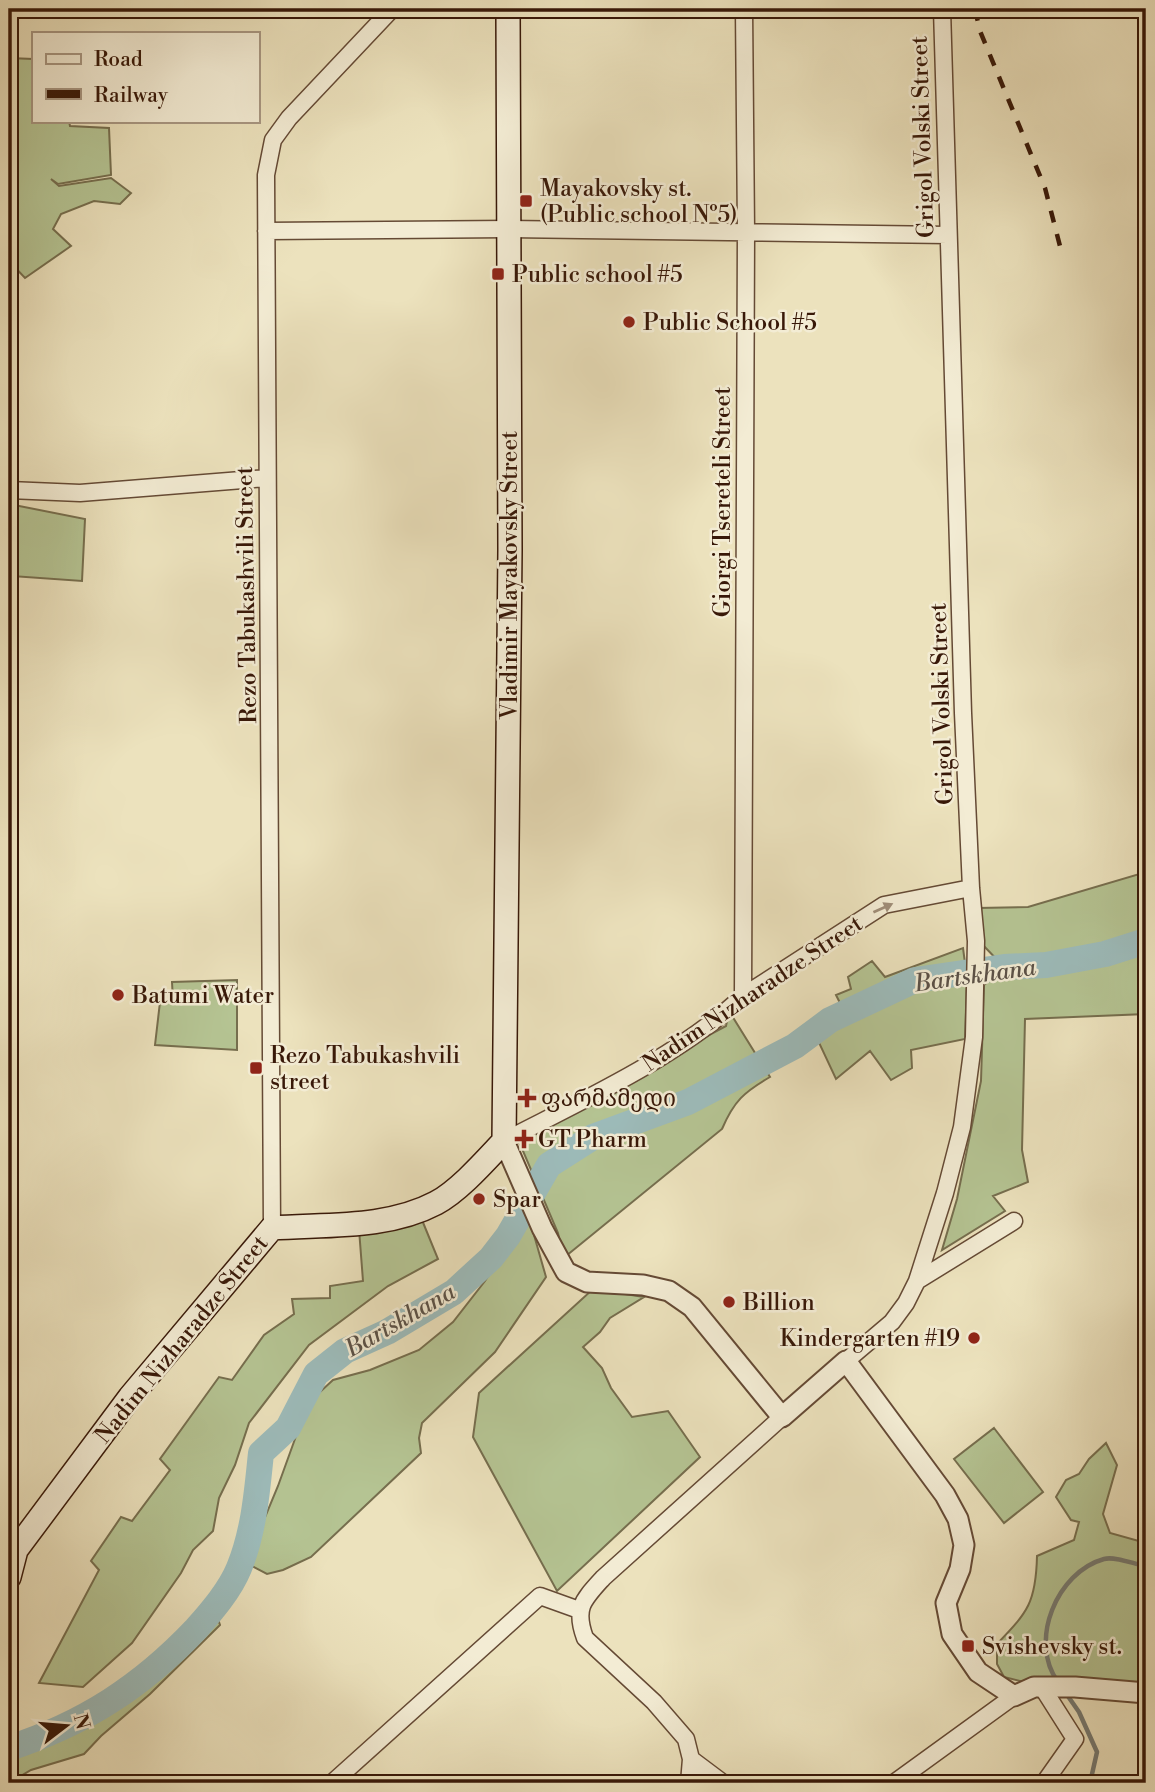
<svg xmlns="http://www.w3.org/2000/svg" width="1155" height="1792" font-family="'Libre Bodoni','Noto Serif Georgian',serif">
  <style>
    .green { fill: #b5c493; stroke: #766e4e; stroke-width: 2 }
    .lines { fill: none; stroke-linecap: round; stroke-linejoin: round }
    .stream { stroke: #757a73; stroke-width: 4.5 }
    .river { stroke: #9dbcbb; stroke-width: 26 }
    .minor-casing { stroke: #654a35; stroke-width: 19 }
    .tertiary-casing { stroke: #654a35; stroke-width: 23 }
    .secondary-casing { stroke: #381808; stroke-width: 26 }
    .minor { stroke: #f3ecd4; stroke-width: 16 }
    .tertiary { stroke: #f3ecd4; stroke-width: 19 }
    .secondary { stroke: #f3ecd4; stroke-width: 23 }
    .rail { stroke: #381808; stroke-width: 4.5; stroke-dasharray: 12 12; stroke-linecap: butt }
    .oneway { fill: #9f8d78 }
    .poi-dot { fill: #8f2418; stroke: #f3ecd4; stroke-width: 2.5 }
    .labels { text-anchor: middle; stroke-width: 5; stroke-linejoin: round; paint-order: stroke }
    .street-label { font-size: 23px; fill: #381808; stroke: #f3ecd4 }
    .poi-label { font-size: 23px; fill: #381808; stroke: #f3ecd4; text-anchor: start }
    .water-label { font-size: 24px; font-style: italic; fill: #5b5147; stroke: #f3ecd4 }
  </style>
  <rect width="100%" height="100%" fill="#ece2bd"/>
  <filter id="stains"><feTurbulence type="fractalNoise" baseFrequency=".00286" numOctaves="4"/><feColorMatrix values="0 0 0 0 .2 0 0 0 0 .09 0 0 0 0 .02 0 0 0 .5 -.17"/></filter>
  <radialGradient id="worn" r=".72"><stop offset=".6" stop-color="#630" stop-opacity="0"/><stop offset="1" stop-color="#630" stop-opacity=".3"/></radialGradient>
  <path class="green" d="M9,58L33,59V121H69L70,126L109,128L111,175L58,184L51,179L59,186L111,178L131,193L120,204L94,201L61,214L53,229L71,246L25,278L9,261Z
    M9,504L85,519L82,581L12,576L9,580Z
    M1146,872V1014L1025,1019L1022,1150L1028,1182L993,1196L1005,1211L942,1250L957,1199L981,1081L984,985L1004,967L981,943L978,908L1028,907Z
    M963,948L967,978L965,1039L911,1050L912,1068L891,1080L870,1051L836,1079L814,1032L845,1013L836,995L851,989L848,977L872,961L885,977Z
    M237,980V1050L155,1045L160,1002L173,1001L172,982Z
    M729,1011L770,1077C744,1092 734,1101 722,1129L566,1256L561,1247L558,1233L517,1137L726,1026Z
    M528,1214L546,1277L495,1352L422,1423L419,1438L421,1453L311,1557L283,1570L267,1574L246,1563L278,1486L308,1403L333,1380L370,1370L419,1350L453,1322L485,1281Z
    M422,1220L438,1259L388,1286L309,1345L249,1423L235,1465L219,1498L213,1531L193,1550L181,1573L132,1643L83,1687L39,1683L99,1570L91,1561L121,1517L132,1521L170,1470L160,1459L219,1377L232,1380L264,1335L294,1314L292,1299L330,1298V1286L363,1281L359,1229Z
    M593,1289L644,1297L610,1318L600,1332L583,1347L602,1368L611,1388L632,1417L668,1411L700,1457L557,1591L473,1437L479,1393Z
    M994,1428L1043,1492L1004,1523L954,1459Z
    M1106,1443L1117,1465L1103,1514L1110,1533L1146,1543V1687L1032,1684L1004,1677L997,1664V1644C1028,1612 1036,1602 1037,1556L1074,1540L1079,1522L1071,1520L1056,1497L1066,1480L1079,1474L1089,1459Z
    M216,1613L220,1625L150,1694L101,1736L84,1754L31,1770L9,1783V1757L105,1716L161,1668Z"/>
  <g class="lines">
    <path class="stream" d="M1058,1682C1028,1641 1057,1572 1104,1559C1115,1556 1134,1564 1146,1566
      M1065,1692L1079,1712L1097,1752L1090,1783"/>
    <path class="river" d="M9,1748C84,1724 142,1686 196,1629C212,1611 230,1590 239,1568C254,1531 257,1492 261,1453L288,1428L316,1374L345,1351L387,1332L454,1292L491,1258L508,1236L549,1165L593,1137L688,1102L795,1046L830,1020L915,980L1004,967L1046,965L1105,954L1146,941"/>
    <defs>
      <path id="minor" d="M266,231L509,229L948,235
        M9,490L80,493L267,478
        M743,996L746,232L744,9
        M504,1141C581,1101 680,1056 743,996L884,905L971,888
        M272,1228L266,175L273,140L289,118L392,9
        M917,1281L1014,1221
        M846,1361L892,1322L906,1303L917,1281L945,1193L962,1127L974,1037L976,941L971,888L963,713L942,9
        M1042,1687L1075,1739L1044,1783
        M691,1759L723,1783
        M332,1783L540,1596L579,1610
        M689,1783L691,1759L686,1739L654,1702L585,1638C574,1608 583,1600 603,1578L782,1417
        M894,1783L1014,1696"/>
      <path id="tertiary" d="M504,1141L542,1228L566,1272L587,1282L643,1285L669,1291L692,1307L782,1417L846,1361L945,1495L958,1519L964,1545L960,1569L946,1603L952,1634L978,1672L1014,1696L1034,1687H1075L1146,1693"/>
      <path id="secondary" d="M9,1577L16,1550L130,1397L272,1228C326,1224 387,1229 436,1203C459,1191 486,1160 504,1141L510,550L508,9"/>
    </defs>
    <use href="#minor" class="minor-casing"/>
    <use href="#tertiary" class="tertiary-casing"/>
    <use href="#secondary" class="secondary-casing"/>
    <use href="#minor" class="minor"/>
    <use href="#tertiary" class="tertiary"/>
    <use href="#secondary" class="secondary"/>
    <path class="rail" d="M975,9L980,31L1045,188L1061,250"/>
  </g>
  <defs><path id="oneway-solid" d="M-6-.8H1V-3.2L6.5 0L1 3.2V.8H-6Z" transform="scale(1.75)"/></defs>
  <use class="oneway" href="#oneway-solid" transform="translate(883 908) rotate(-24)"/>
  <g class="poi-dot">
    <rect x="519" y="194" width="14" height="14" rx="3.5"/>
    <rect x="491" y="267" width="14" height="14" rx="3.5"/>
    <circle cx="629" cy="322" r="7"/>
    <circle cx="118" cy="995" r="7"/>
    <rect x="249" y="1061" width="14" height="14" rx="3.5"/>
    <path d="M523.5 1087.5h7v7h7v7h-7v7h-7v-7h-7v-7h7z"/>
    <path d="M520.5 1128.5h7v7h7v7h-7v7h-7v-7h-7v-7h7z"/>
    <circle cx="479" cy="1199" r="7"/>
    <circle cx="729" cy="1302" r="7"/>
    <circle cx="974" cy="1338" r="7"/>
    <rect x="961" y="1639" width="14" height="14" rx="3.5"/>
  </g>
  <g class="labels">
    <g class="street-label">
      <text transform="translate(922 137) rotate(-92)" y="8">Grigol Volski Street</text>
      <text transform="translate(722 502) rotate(-90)" y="8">Giorgi Tsereteli Street</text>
      <text transform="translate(509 575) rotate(-90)" y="8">Vladimir Mayakovsky Street</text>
      <text transform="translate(246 595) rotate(-91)" y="8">Rezo Tabukashvili Street</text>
      <text transform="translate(941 704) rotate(-92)" y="8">Grigol Volski Street</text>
      <text transform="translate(752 993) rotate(-34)" y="8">Nadim Nizharadze Street</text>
      <text transform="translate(181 1339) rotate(-51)" y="8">Nadim Nizharadze Street</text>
    </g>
    <g class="poi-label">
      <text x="540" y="196">Mayakovsky st.<tspan x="540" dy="26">(Public school №5)</tspan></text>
      <text x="512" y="282">Public school #5</text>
      <text x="643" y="330">Public School #5</text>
      <text x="132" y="1003">Batumi Water</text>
      <text x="270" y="1063">Rezo Tabukashvili<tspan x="270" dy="26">street</tspan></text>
      <text x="541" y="1106">ფარმამედი</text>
      <text x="538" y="1147">GT Pharm</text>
      <text x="493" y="1207">Spar</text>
      <text x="743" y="1310">Billion</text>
      <text x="960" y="1346" text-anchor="end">Kindergarten #19</text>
      <text x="982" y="1654">Svishevsky st.</text>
    </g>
    <g class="water-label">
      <text transform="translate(975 975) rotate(-8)" y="8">Bartskhana</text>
      <text transform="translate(400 1320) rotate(-30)" y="8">Bartskhana</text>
    </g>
  </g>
  <rect width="1155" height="1792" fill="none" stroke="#ece2bd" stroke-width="35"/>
  <rect x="10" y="10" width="1134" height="1771" fill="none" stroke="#381808" stroke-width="3.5"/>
  <rect x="18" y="18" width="1120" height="1757" fill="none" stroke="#381808" stroke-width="2"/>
  <rect x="32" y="32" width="228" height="91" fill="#f3ecd4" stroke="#a89782" stroke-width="2"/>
  <rect x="46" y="54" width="35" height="10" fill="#f3ecd4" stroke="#a89782" stroke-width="2"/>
  <text x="94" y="66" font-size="21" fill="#381808">Road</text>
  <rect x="46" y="89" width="35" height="10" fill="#381808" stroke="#a89782" stroke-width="2"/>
  <text x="94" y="102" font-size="21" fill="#381808">Railway</text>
  <g transform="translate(66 1726) rotate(74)" stroke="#f3ecd4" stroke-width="5" paint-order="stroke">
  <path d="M0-5L12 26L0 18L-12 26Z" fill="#381808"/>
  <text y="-10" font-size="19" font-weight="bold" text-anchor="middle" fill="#381808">N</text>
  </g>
  <rect width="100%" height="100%" filter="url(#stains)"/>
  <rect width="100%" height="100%" fill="url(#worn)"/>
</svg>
